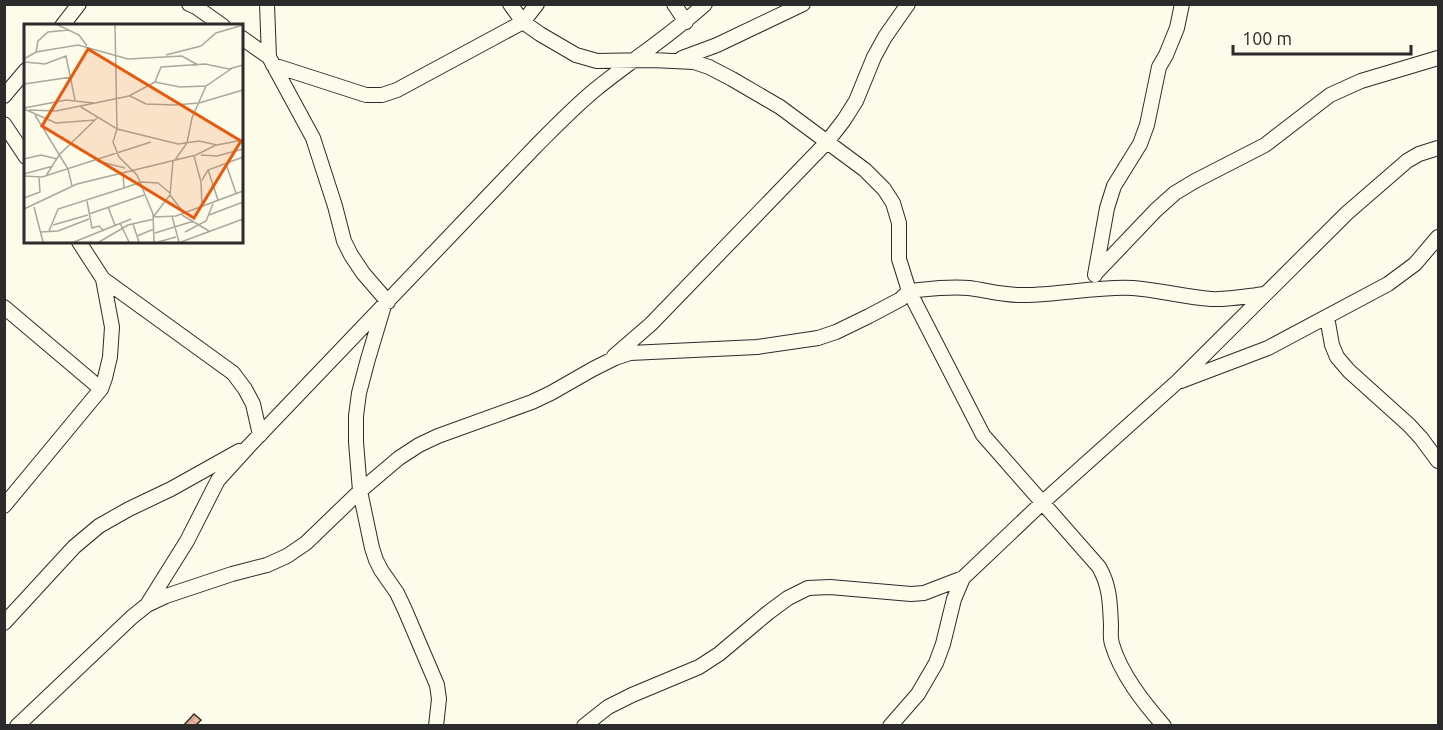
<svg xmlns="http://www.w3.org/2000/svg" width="1443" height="730" font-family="Ubuntu,sans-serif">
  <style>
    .building { fill: url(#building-cross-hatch); stroke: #2b2b2b; stroke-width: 1.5 }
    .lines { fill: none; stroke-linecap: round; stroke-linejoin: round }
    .minor-casing { stroke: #2b2b2b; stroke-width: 16 }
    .minor { stroke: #fdfbea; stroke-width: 14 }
    .inset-road { fill: none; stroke: #a9a89e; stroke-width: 1.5 }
    .view { fill: #e8590c; fill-opacity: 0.15; stroke: #e8590c; stroke-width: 3 }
    .inset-edge { fill: none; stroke: #2b2b2b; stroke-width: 3 }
  </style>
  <defs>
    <pattern id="building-cross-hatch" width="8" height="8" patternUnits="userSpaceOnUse" patternTransform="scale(1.5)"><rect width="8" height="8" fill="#f2b8a0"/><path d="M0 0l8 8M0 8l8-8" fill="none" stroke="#d09e8a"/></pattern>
  </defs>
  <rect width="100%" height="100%" fill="#fdfbea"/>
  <path class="building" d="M194,714L201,720L195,726H183Z"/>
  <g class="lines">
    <defs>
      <path id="minor" d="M189,4L196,7L223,26
        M267,4L269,57L313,138L335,206L344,241L351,255L363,273L388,302
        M674,4L686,22
        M62,26L79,4
        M242,38L269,57
        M682,58L717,45L803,4
        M273,65L366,95H382L397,90L523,22L537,4
        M4,96L26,70
        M4,124L26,157
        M1095,274L1156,210L1175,193L1195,181L1265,145L1330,95L1361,81L1438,58
        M1095,275L1107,208L1114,186L1140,144L1147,125L1159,67L1166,55L1177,28L1182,4
        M103,279L233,373L245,389L253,404L260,435
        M4,307L101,389
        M383,309L368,359L359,393L356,416V442L360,491L372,548L376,560L381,570L397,593L405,610L437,685L439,699L436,726
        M1327,317L1332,345L1337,357L1349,371L1409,425L1421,438L1438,461
        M614,356L651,324L827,142L844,120L856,101L874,57L885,37L908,4
        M1181,381L1268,348L1388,284L1415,264L1438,237
        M4,506L101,389L105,378L110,357L112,327L103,279L79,242
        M147,605L187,541L218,480L249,446L535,147C555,127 574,107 596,89C632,60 671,35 705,4
        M4,623L74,547L99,526L129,509L171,489L239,451
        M17,726L132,617L147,605L166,596L232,574L267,565L287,556L306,543L360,491L399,458L419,445L438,436L532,402L551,393L593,369L615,358L630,353L757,347L818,338L836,332L869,316L901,299L909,291L899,259V223L893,203L884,189L865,170L780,107L732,79L709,67L694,62L652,60L597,61L576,55L540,34L523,22L510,4
        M584,726L608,707L632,695L699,667L719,654L769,612L788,598L808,588L830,587L911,594L924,593L963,578
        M890,726L918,694L936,663L943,644L954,599L963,578L1043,502L1177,382L1347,213L1407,161L1419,154L1438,148
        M1164,726C1143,702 1121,674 1112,644C1110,638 1111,631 1111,625C1110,604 1110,586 1099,567L983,435L909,291C929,289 948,286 969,288C985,290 1001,295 1019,295C1057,296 1095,286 1133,288C1159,290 1185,297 1211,299C1229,300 1247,296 1265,294"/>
    </defs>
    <use href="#minor" class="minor-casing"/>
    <use href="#minor" class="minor"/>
  </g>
  <g transform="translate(24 24)">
    <rect width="219" height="219" fill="#fdfbea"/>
    <path class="inset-road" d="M34,1L55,11L63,22M12,28L14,17L24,8L45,6M142,31L177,22L192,9L219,1M0,35L12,28L54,21L104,35L158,32L174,41M0,38L21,40L42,32L51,76M131,58L137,43L181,40L205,45L219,41M0,60L48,53M106,72L122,80L151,81L175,79L219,66M57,83L93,105L91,1M0,84L42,76L69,79M0,85L32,99L71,96M5,86L32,87L105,72L131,58L156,63L182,62L210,43M11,91L44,145L48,162M177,131L193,132L219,125M170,132L177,158L178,183M0,135L17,131L33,135M151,136L163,119L168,94L182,62M73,137L101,144M202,140L212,169M184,146L194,176M99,148L100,164L117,158L134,159L146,169M0,150L29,142M0,152L18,153L127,118M22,152L35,131L73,94M178,156L184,146L219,133M146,171L160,189M0,174L16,168L15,154M63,177L68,204L75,202L80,207M10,183L19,218M84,183L91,201M0,185L53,160L172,131L192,121M65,190L120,171M158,191L185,207M185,191L219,178M130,192L146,171L149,137M148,192L155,218M152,192L219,167M130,193L152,192M96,199L105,218M109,200L115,218M29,201L64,191M25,207L34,185L100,164M16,208L34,207L65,195M161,208L182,197L189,180M131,209L170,197M113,212L130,205M50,218L107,195M75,218L104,201L130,195M130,218L129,190L113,151L95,133L89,118L93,105L154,120L175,117L193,121L219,116M134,218L152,213M157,218L219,195"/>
    <path class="view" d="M64,25L217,117L170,194L18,102Z"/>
    <rect width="219" height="219" class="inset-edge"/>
  </g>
  <rect width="1443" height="730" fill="none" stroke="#2b2b2b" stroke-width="12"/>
  <path d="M1233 45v9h178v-9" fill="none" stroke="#2b2b2b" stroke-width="3"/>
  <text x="1242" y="45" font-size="18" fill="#2b2b2b" stroke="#fdfbea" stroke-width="4.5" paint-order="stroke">100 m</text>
</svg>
